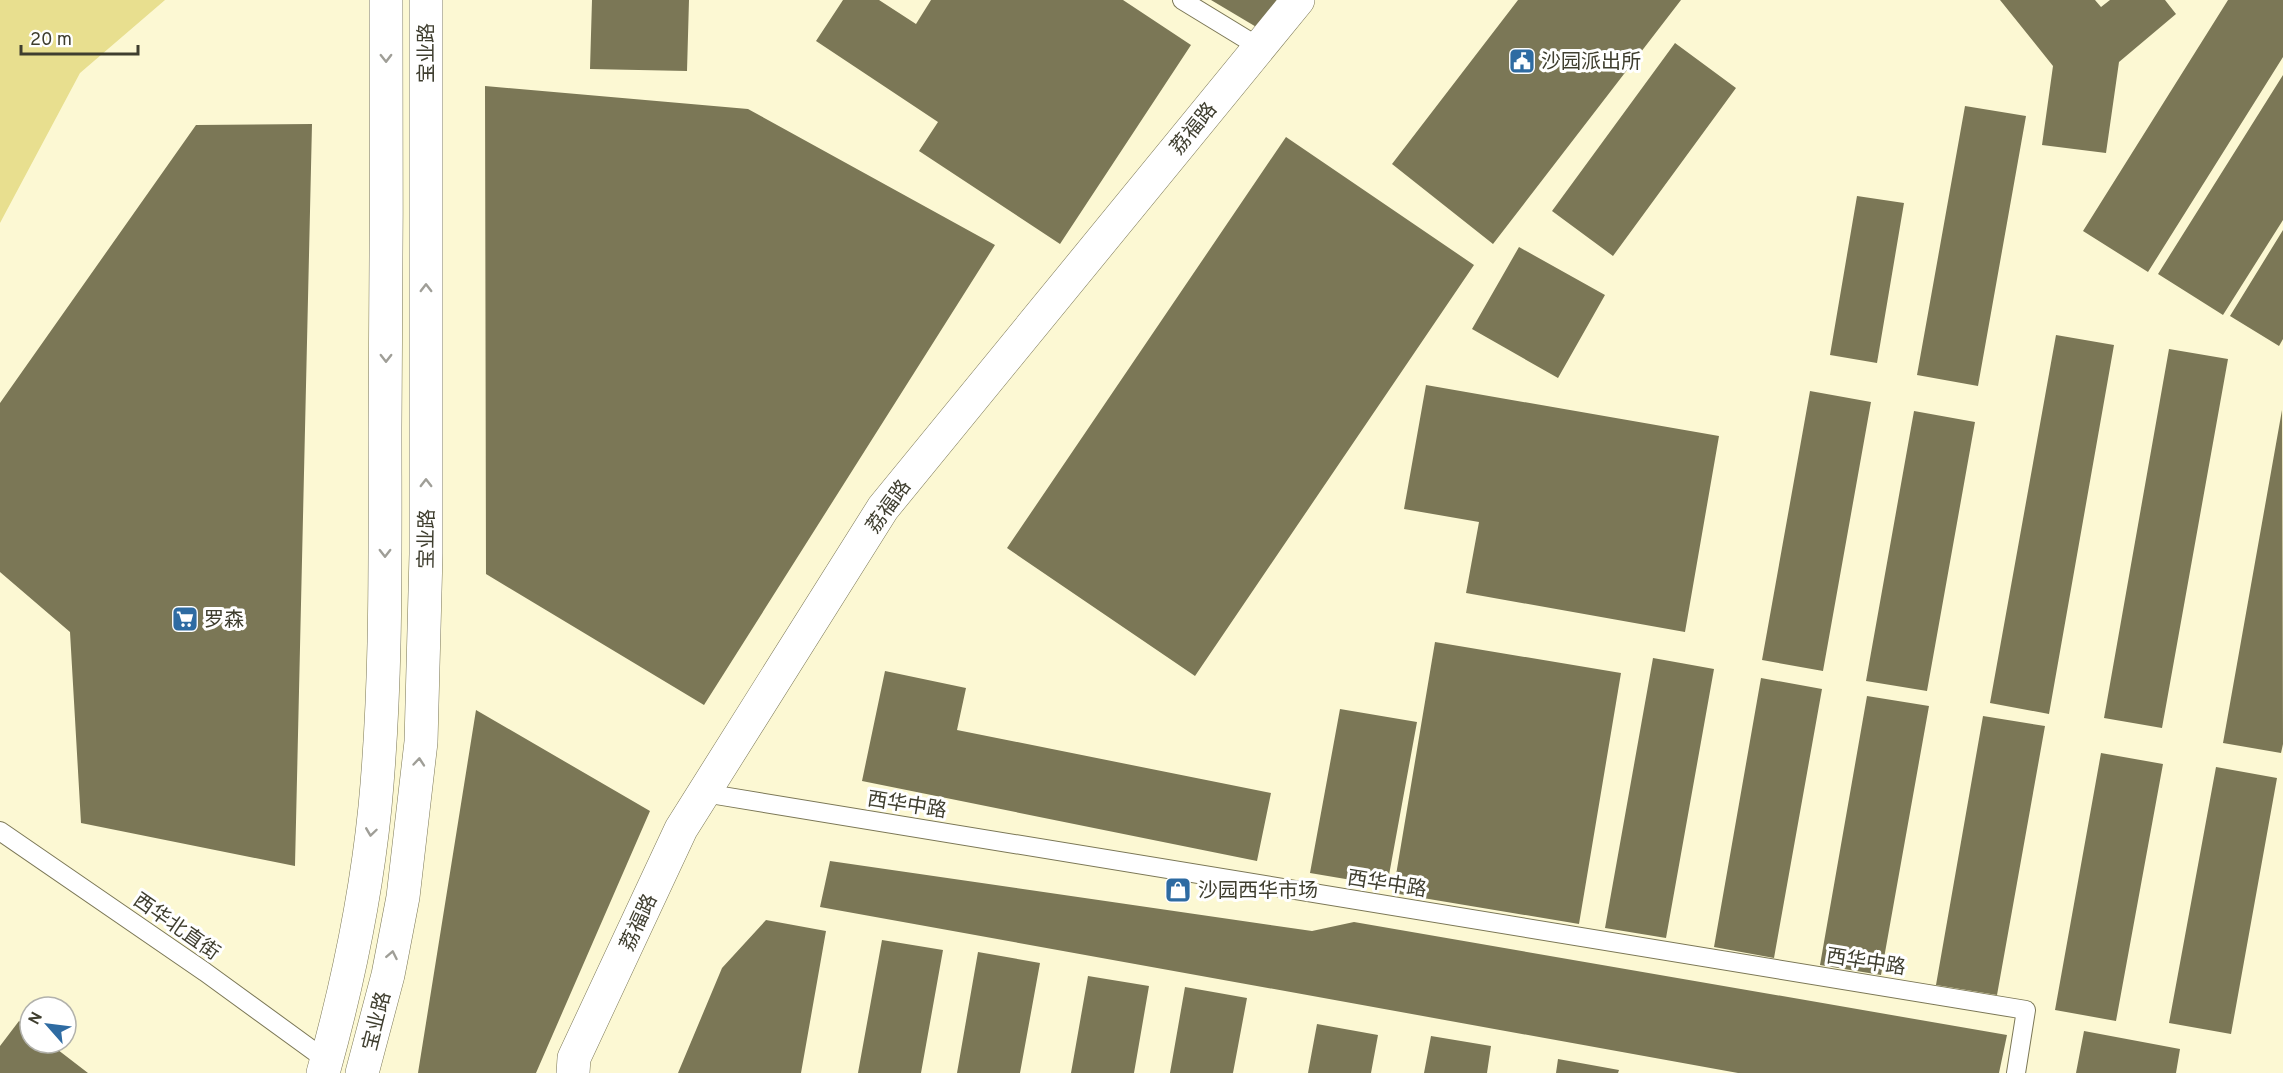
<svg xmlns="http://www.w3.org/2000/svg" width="2283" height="1073" font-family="Overpass,'Noto Sans SC',sans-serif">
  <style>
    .water { fill: #e8df8f }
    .building { fill: #7b7756 }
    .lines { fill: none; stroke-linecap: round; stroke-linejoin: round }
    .service-casing { stroke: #7b7756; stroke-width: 20 }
    .minor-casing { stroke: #7b7756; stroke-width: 34 }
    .secondary-casing { stroke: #7b7756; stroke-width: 34 }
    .service { stroke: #fff; stroke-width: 18 }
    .minor { stroke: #fff; stroke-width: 33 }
    .secondary { stroke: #fff; stroke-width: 33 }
    .oneway { stroke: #9f9e97 }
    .labels { text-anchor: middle; stroke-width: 6; stroke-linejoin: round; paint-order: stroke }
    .street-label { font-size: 20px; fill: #3f3e2f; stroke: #fff }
    .poi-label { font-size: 20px; fill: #3f3e2f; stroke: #fff; text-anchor: start }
  </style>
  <rect width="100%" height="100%" fill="#fcf8d3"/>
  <path class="water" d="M0,0H165L80,73L0,223Z"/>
  <path class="building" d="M592,0H689L687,71L590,69Z
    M843,0H879L916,24L931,0H1123L1191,45L1060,244L919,151L938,122L816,41Z
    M1211,0H1278L1258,28Z
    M1518,0H1681L1493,244L1392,164Z
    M2000,0H2095L2101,7L2110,0H2165L2176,14L2119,62L2106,153L2042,145L2053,66Z
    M2228,0H2283V57L2148,272L2083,231Z
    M1675,43L1736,88L1613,256L1552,211Z
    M2283,75V220L2223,315L2158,274Z
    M485,86L748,109L995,245L704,705L486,574Z
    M1965,106L2026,116L1978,386L1917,375Z
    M312,124L295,866L81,823L70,632L0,572V403L196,125Z
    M1286,137L1474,265L1195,676L1007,548Z
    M1857,196L1904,203L1877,363L1830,355Z
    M2283,230V339L2279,346L2230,316Z
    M1519,247L1605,295L1558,378L1472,329Z
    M2056,335L2114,345L2049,714L1990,703Z
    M2169,349L2228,359L2162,728L2104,718Z
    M1426,385L1719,436L1685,632L1466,593L1479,522L1404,509Z
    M1810,391L1871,402L1823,671L1762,660Z
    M2282,410L2283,744L2281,753L2223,743Z
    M1914,411L1975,422L1927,691L1866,681Z
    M1435,642L1621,673L1579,924L1393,893Z
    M1653,658L1714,669L1666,938L1605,928Z
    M885,671L966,688L957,730L1271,793L1257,861L862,781Z
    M1761,678L1822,689L1774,958L1714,947Z
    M1867,696L1929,706L1881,975L1820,965Z
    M1340,709L1417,722L1387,886L1310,873Z
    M476,710L650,811L536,1073H418Z
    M1983,716L2045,726L1997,995L1936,985Z
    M2101,753L2163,764L2116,1021L2055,1010Z
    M2216,767L2277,778L2231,1034L2169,1023Z
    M830,861L1312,931L1354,922L2007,1035L1999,1073H1738L820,907Z
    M766,920L826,931L801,1073H678L722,968Z
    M882,940L943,950L921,1073H858Z
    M978,952L1040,963L1020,1073H957Z
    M1088,976L1149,986L1134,1073H1071Z
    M1185,987L1247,998L1233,1073H1170Z
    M19,1021L30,1029V1043H49L88,1073H0V1046Z
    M1317,1024L1378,1035L1371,1073H1308Z
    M2084,1031L2180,1049L2176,1073H2076Z
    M1431,1036L1491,1046L1487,1073H1424Z
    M1558,1059L1619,1070L1618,1073H1556Z"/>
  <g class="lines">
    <defs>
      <path id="service" d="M1182,0L1259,47
        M704,793L2026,1010L2016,1073
        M0,831L205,972L326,1060"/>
      <path id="minor" d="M573,1073L574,1058L681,829L883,508L1298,0"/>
      <path id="secondary" d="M323,1073C347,987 366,896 375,807C387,681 385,555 385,428C386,285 387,143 386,0
        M362,1073L388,975L403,897L421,742L426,554V0"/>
    </defs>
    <use href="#service" class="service-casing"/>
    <use href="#minor" class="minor-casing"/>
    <use href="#secondary" class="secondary-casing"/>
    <use href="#service" class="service"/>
    <use href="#minor" class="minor"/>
    <use href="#secondary" class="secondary"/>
  </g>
  <defs><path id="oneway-chevron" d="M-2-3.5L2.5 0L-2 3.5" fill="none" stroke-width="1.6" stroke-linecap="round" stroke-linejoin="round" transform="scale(1.5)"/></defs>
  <g class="oneway">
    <use href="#oneway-chevron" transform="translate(386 58) rotate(89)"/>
    <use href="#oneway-chevron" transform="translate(426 288) rotate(-90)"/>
    <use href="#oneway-chevron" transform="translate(386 358) rotate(90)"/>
    <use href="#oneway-chevron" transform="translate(426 483) rotate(-90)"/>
    <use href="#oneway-chevron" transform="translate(385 553) rotate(90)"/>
    <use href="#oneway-chevron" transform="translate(419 762) rotate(-85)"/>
    <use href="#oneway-chevron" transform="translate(371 832) rotate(98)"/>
    <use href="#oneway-chevron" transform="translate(392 955) rotate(-79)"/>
  </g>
  <defs>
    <symbol id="civic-square" viewBox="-11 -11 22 22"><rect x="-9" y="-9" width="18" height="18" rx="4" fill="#2e6ba2" stroke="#fff"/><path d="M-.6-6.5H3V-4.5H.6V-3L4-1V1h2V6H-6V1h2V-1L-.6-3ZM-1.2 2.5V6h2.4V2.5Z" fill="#fff"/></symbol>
    <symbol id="supermarket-square" viewBox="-11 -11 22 22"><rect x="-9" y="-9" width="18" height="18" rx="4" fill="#2e6ba2" stroke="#fff"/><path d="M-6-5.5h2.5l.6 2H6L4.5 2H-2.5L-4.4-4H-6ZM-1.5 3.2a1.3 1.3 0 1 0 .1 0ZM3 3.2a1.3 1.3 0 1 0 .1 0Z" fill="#fff"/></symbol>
    <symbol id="shop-square" viewBox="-11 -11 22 22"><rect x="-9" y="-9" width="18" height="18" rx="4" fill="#2e6ba2" stroke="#fff"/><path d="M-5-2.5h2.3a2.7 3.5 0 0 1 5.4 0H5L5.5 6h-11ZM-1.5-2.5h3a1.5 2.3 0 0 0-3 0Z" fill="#fff"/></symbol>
  </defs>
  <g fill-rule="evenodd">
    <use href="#civic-square" x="1507" y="46" width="30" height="30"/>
    <use href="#supermarket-square" x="170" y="604" width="30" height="30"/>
    <use href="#shop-square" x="1163" y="875" width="30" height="30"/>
  </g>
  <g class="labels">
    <g class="street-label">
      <text transform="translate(426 53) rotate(-90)" y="7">宝业路</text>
      <text transform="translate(1193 128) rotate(-51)" y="7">荔福路</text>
      <text transform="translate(888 506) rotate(-54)" y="7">荔福路</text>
      <text transform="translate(426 539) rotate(-89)" y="7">宝业路</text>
      <text transform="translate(907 804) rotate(9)" y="7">西华中路</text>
      <text transform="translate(1387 883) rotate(9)" y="7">西华中路</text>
      <text transform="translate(638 922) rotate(-65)" y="7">荔福路</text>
      <text transform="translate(177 926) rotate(35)" y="7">西华北直街</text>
      <text transform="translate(1866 961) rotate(9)" y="7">西华中路</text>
      <text transform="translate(376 1021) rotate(-76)" y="7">宝业路</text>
    </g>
    <g class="poi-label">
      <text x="1541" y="68">沙园派出所</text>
      <text x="204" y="626">罗森</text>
      <text x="1198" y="897">沙园西华市场</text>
    </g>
  </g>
  <g transform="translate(48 1025) rotate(298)"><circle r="28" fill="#ffffff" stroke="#b2b2ac" stroke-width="1.5"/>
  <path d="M0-4.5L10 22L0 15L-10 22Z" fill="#2e6ba2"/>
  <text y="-9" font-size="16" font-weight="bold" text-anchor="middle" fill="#3f3e2f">N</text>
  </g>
  <path d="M21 45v9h117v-9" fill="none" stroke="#3f3e2f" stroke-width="3"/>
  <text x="30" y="45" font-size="18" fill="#3f3e2f" stroke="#ffffff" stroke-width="4.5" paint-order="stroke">20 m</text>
</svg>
